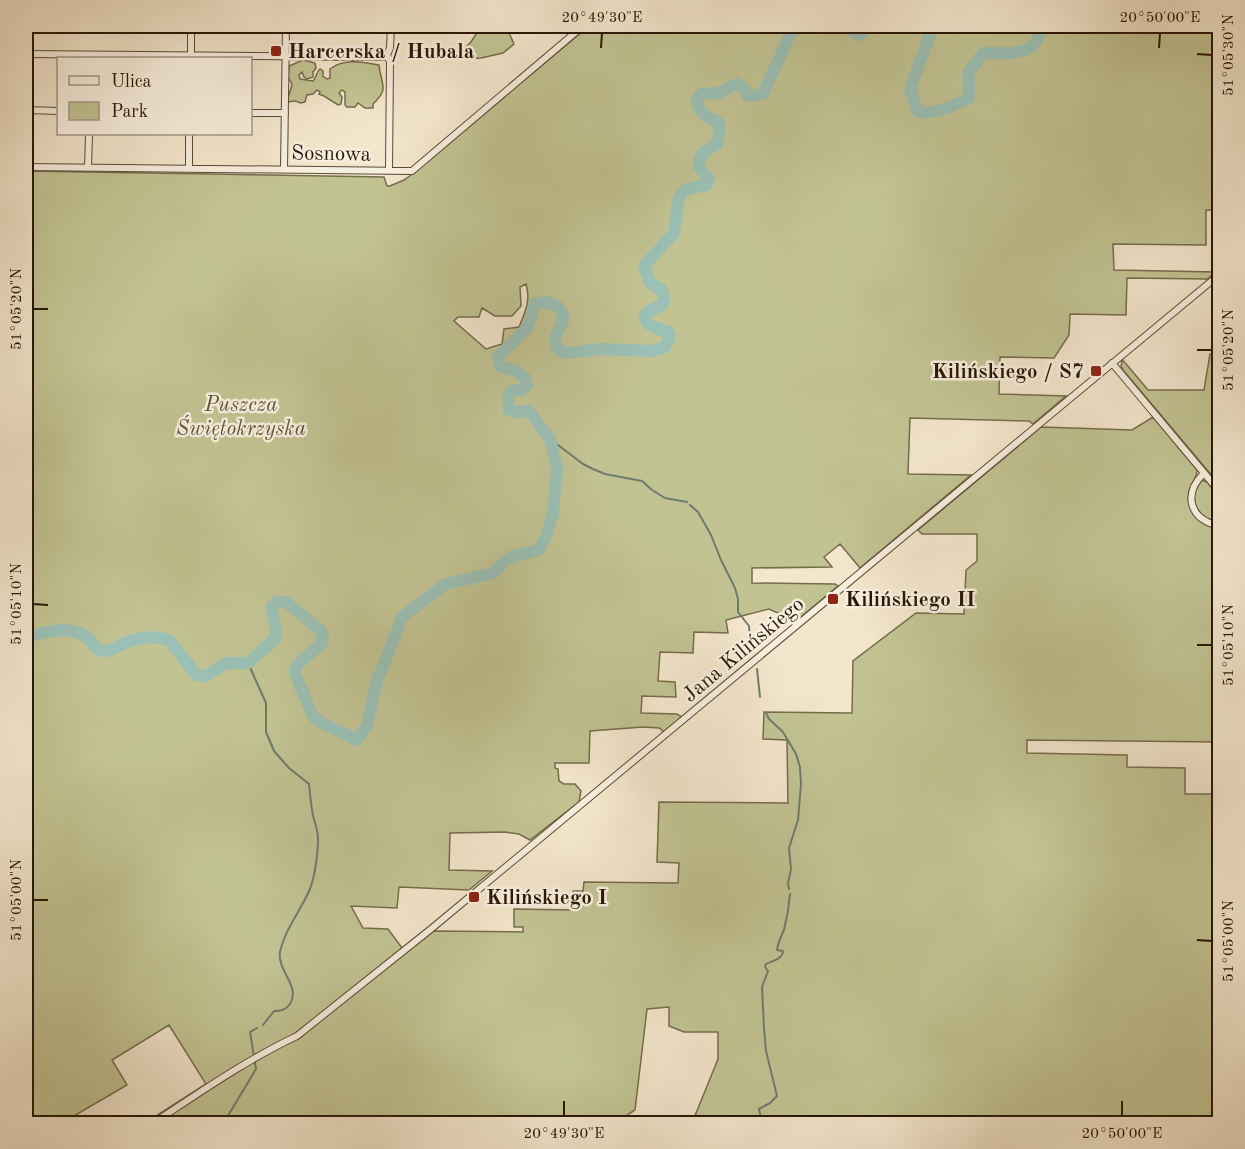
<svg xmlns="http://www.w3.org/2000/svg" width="1245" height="1149" font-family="'Old Standard TT',serif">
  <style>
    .green { fill: #c2c393; stroke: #756c4c; stroke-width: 1.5; fill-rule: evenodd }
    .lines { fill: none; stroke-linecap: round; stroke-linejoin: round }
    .stream { stroke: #6d7c6f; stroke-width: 2 }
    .river { stroke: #9bc0b5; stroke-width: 12 }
    .street-casing { stroke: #5b4a37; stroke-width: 8 }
    .street { stroke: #f7efde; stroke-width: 6 }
    .ticks { fill: none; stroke: #281605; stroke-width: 2 }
    .poi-dot { fill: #8f2418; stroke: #f7efde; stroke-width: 2 }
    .labels { text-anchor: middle; stroke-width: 5; stroke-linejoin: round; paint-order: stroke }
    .poi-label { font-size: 21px; font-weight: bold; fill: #281605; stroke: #f7efde; text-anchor: start }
    .street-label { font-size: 21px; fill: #281605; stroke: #f7efde }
    .park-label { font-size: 21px; font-style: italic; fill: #5e5337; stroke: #f7efde }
    .neatline { fill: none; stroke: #281605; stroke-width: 2 }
    .ticks-label { font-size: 15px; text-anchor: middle; fill: #281605 }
  </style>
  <rect width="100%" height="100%" fill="#f3e6cc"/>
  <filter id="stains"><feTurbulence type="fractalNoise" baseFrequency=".00333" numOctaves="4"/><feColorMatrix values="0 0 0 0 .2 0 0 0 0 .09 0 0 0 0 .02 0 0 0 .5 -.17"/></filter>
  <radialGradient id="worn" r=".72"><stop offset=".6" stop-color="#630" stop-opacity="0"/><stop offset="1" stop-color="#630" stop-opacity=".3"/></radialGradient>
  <path class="green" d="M481,26H506L514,44L503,53L481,58L464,59L456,56L471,42Z
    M589,26H1219V210H1206V245L1113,244L1114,270L1215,272L1208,279L1127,278L1126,315L1070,314L1069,335L1054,358L1000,357L999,394L1066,396L1033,424L1029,421L910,418L908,474L971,475L860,568L840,544L824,557L832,567L752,568V583L835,584L838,586L796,621L769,609L726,620L728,633L694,632L693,653L660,652L658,681L675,682L676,697L642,696L641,713L677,714L682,717L664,732L659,728L643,727L590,731L589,763H555V768L558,769L559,781L564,784H575L581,791L579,802L530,840L519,834L505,832L450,833L449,870L492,871L469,890L399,887L397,908L351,906L363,928L388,929L405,952L433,931L523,932V927H514V909L573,910V891H583L584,882L678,883L679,863L657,862L659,802L788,803L787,740L763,739L764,712L852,713L853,661L916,613L964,614L966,570L977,561V534H922L918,530L1041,427L1132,430L1153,417L1197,470C1197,477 1193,481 1190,488C1183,510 1200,524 1219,529V742L1027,740V753L1127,755V767L1185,768V794H1219V1123H692L718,1059V1032H684L669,1026V1007L647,1009L635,1110L621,1119L622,1123H145L206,1084L169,1025L112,1060L127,1085L62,1123L26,1124V171L384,177L387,186H390L404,180L411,175ZM526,284C531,301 525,312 519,327L504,329L502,344L486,349L454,321L458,317H479L482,308L495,316H512L521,306L520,287Z
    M303,60L315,63L316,68L313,72V77L307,79L304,77L302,72L299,75L300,79L313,81C317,77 316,72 320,69L323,71V76L327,79L330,78V69C344,58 363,62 379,65C381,85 390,88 373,104V108H365L358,103L355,107H347L345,105V92L342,90L339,93L342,97L341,104L338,105L324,96L319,94L320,92L317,90L313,94L307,95L305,102L301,103L295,101L288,102C288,92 291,92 292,84L288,77L289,66Z
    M1210,354H1219V484L1123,370L1121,366L1122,362L1121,361L1122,359L1148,390H1204Z
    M1201,480L1207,482L1219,497V524C1215,522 1210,521 1206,518C1192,511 1191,490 1201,480Z"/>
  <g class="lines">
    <path class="stream" d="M550,439L583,464L593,469L605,474L642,481L652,490L665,498L687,502
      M690,505L698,512L711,535L721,560L735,588L738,599V612L749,626L751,653
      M248,663L266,703V732L274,751L289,768L309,784C310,794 311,805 313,816C315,823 318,831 318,839C318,853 315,876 310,889C301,910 285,929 280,952C277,971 301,986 290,1004C286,1010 281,1011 274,1011L263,1025
      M757,669L760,697
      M766,713L769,719L783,732L796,754L800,767L801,784L798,820L789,848L791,869L788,883L789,889
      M223,1124L256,1069L250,1032L257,1028
      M762,1124L759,1109L770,1103L777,1096L766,1051L764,1028L762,987L768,971L765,967L766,964C772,961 783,959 783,951L777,950C778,942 781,937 784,930C787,918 789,906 790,894"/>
    <path class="river" d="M850,26V29L859,35L871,26
      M922,26L930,35L910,89L918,111C930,117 957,104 969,98V72L983,53C999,53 1028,57 1037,40C1039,35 1040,30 1041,26
      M26,637C46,632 71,623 89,639C94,644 95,650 103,651C109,652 115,648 121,645C137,637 153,634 170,641L196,675L206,676L226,663H248L275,639L276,630L271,608L276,602H286L321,631L323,637L322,643L296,666L295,674L313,716L322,723L357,740L367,726L377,680L387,657L402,617L446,584L493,573L506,560L517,555L539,550L546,536L553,514L557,468L550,439L529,411L514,412L509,410L508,396L511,391L522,390L527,385L525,378L516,371L500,366L498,357L528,327L535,304L546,302L557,306L563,314V321L555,338L556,347L561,351L568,353L600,349L652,351L665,347L670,338V335L668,332C662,330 637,323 647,313C655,305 671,309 661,289L650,283L644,266L674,233L678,201L681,194L686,189L706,185L709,179C707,176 704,174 702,171C693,158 707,149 717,144L720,126L718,122C707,118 700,113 696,101L701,94L719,93L736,84C742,85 745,89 747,95L749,96L763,94L794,26"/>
    <defs>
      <path id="street" d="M26,54L377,57H383L387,55
        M387,55L390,62L389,170
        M387,55L390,48L391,26
        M191,58V26
        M26,110L58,111
        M250,113H285
        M26,167L412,171L583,26
        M88,168L89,134
        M189,169V134
        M284,169L286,26
        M1112,363L1220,492
        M1204,473C1182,495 1190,520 1220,526
        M152,1124C199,1093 246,1060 297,1036L431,929L1220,274"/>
    </defs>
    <use href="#street" class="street-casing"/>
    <use href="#street" class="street"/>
  </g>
  <path class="ticks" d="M601,48L602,33M1159,48L1160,33M1197,54L1212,55M33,309H48M1197,350H1212M33,604L48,605M1197,645H1212M33,900H48M1197,940L1212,941M564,1116V1101M1122,1116V1101"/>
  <g class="poi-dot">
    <rect x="270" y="45" width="12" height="12" rx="3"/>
    <rect x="1090" y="365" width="12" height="12" rx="3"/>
    <rect x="827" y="593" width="12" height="12" rx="3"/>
    <rect x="468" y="891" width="12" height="12" rx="3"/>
  </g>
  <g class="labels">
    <g class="poi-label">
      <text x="288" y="58">Harcerska / Hubala</text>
      <text x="1084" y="378" text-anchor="end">Kilińskiego / S7</text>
      <text x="845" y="606">Kilińskiego II</text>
      <text x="486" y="904">Kilińskiego I</text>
    </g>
    <g class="street-label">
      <text transform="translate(331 153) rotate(1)" y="7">Sosnowa</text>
      <text transform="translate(743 649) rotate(-40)" y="7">Jana Kilińskiego</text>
    </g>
    <g class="park-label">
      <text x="241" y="411">Puszcza<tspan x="241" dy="24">Świętokrzyska</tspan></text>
    </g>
  </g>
  <rect width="1245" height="1149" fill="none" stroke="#f3e6cc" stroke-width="66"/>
  <rect x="57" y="57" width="195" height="78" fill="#f7efde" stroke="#a49887" stroke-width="1.5"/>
  <rect x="69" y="76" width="30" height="9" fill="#f7efde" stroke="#a49887" stroke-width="1.5"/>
  <text x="111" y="87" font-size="18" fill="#281605">Ulica</text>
  <rect x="69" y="102" width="30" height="18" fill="#c2c393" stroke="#a49887" stroke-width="1.5"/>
  <text x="111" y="117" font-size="18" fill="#281605">Park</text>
  <rect x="33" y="33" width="1179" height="1083" class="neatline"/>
  <g class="ticks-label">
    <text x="602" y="22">20°49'30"E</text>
    <text x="1160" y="22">20°50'00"E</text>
    <text transform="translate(1228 55) rotate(-90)" y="5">51°05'30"N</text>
    <text transform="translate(16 309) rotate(-90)" y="5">51°05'20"N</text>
    <text transform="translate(1228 350) rotate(-90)" y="5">51°05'20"N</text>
    <text transform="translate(16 604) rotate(-90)" y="5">51°05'10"N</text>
    <text transform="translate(1228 645) rotate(-90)" y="5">51°05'10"N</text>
    <text transform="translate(16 900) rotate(-90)" y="5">51°05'00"N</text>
    <text transform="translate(1228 941) rotate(-90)" y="5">51°05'00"N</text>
    <text x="564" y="1138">20°49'30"E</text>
    <text x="1122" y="1138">20°50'00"E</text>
  </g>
  <rect width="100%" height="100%" filter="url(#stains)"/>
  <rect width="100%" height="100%" fill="url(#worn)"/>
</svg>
